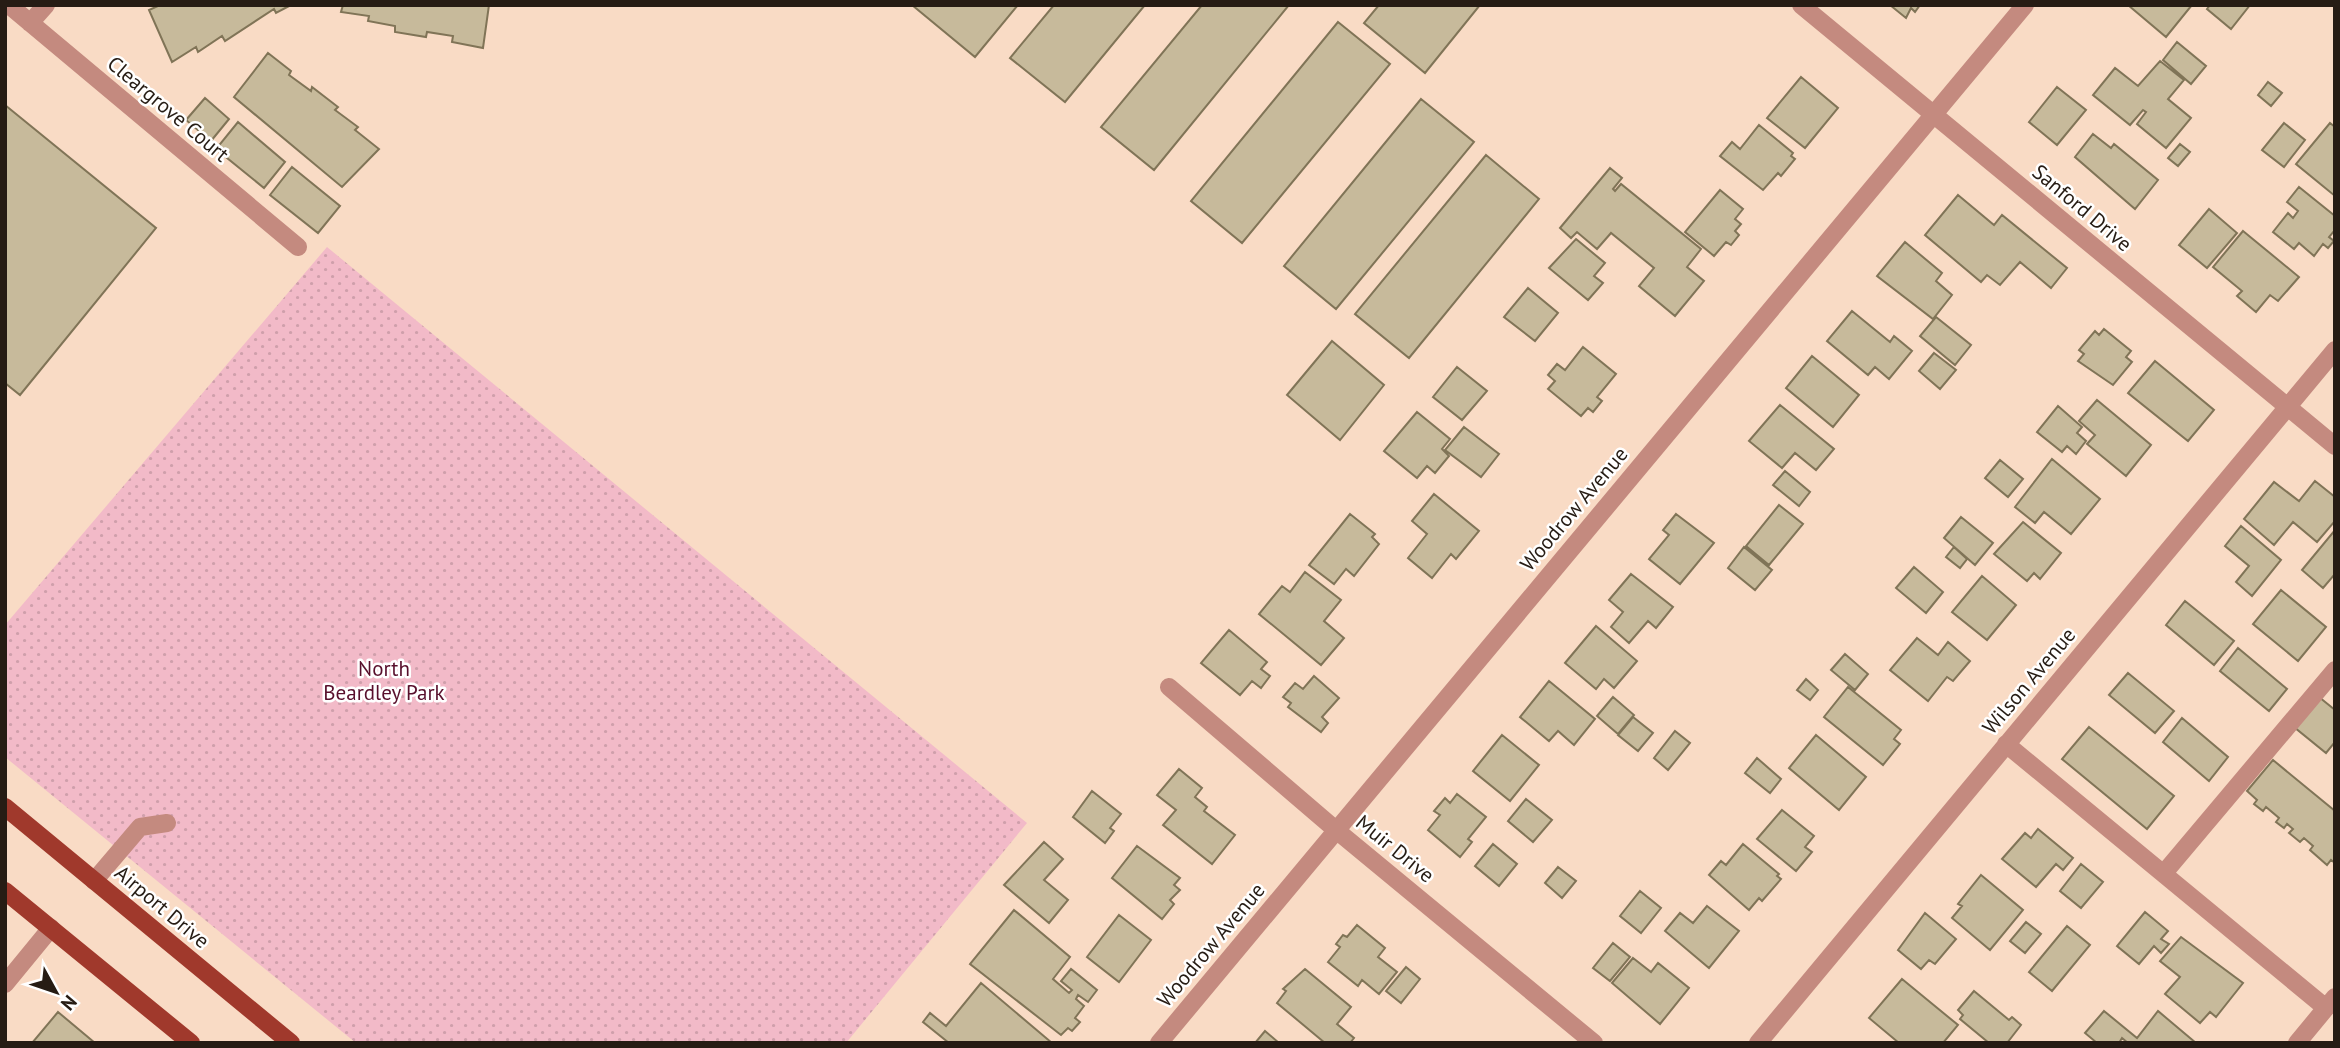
<svg xmlns="http://www.w3.org/2000/svg" width="2340" height="1048" font-family="'PT Sans',sans-serif">
  <style>
    .park { fill: url(#park-dots) }
    .building { fill: #c7ba9b; stroke: #807457; stroke-width: 2 }
    .lines { fill: none; stroke-linecap: round; stroke-linejoin: round }
    .minor { stroke: #c48a7f; stroke-width: 18 }
    .major { stroke: #a0392c; stroke-width: 18 }
    .labels { text-anchor: middle; stroke-width: 5; stroke-linejoin: round; paint-order: stroke }
    .street-label { font-size: 21px; fill: #261c14; stroke: #fff }
    .park-label { font-size: 21px; fill: #580f2c; stroke: #fff }
  </style>
  <defs>
    <pattern id="park-dots" width="8" height="8" patternUnits="userSpaceOnUse" patternTransform="scale(1.75)"><rect width="8" height="8" fill="#f2bac8"/><path d="M2 2h.1M6 6h.1" fill="none" stroke="#cf9fab" stroke-width="1.8" stroke-linecap="round"/></pattern>
  </defs>
  <rect width="100%" height="100%" fill="#f9dbc5"/>
  <path class="park" d="M327,247L1027,823L846,1043H356L5,757V625Z"/>
  <path class="building" d="M160,5H291L276,13L274,9L225,41L222,36L198,52L196,47L172,62L149,10Z
    M343,5H489L483,48L452,42L453,36L427,32L426,37L395,32V26L368,21L369,16L341,12Z
    M912,5H1018L975,57Z
    M1054,5H1145L1065,102L1010,58Z
    M1202,5H1289L1154,170L1101,127Z
    M1379,5H1480L1425,73L1364,23Z
    M1890,5H1920L1915,12L1911,8L1906,18Z
    M2128,5H2192L2166,37Z
    M2210,5H2250L2231,29L2207,9Z
    M1338,22L1390,64L1242,243L1191,201Z
    M2177,42L2206,66L2191,84L2163,60Z
    M268,53L291,71L289,75L311,91L312,87L338,107L335,110L358,127L355,130L379,149L342,187L234,97Z
    M2160,61L2184,80L2168,99L2191,118L2166,148L2137,124L2146,112L2143,110L2130,125L2093,95L2115,68L2138,86Z
    M1801,77L1838,108L1805,148L1767,118Z
    M2268,82L2282,93L2271,106L2258,95Z
    M2057,87L2086,110L2057,145L2029,122Z
    M205,98L229,119L211,141L186,120Z
    M1421,99L1474,142L1336,309L1284,266Z
    M5,105L156,228L20,395L5,383Z
    M238,122L285,162L264,188L216,149Z
    M2284,123L2305,140L2284,167L2262,150Z
    M2330,123L2335,127V196L2296,164Z
    M1759,125L1793,153L1791,156L1795,159L1781,176L1778,173L1763,190L1720,156L1732,142L1740,149Z
    M2093,134L2111,148L2114,144L2158,180L2135,209L2075,157Z
    M2180,144L2190,152L2178,166L2168,158Z
    M1486,155L1539,199L1409,358L1355,314Z
    M292,167L340,206L318,233L270,195Z
    M1610,168L1622,178L1613,189L1615,191L1621,184L1701,249L1687,267L1704,281L1675,316L1639,286L1654,268L1611,233L1597,249L1577,232L1571,238L1560,228Z
    M2299,187L2335,216V230L2329,237L2334,241L2328,248L2323,244L2314,256L2299,243L2294,249L2273,232L2288,213L2293,218L2298,211L2287,202Z
    M1720,190L1743,209L1735,219L1741,224L1735,231L1739,235L1731,245L1726,242L1714,256L1685,232Z
    M1958,195L1994,225L2002,215L2067,268L2051,288L2020,262L2000,285L1987,275L1981,282L1925,235Z
    M2209,209L2237,233L2207,268L2179,245Z
    M2243,231L2299,277L2278,301L2270,295L2256,312L2237,296L2242,291L2213,267Z
    M1576,239L1605,263L1594,276L1603,283L1588,300L1549,268Z
    M1905,242L1942,273L1936,281L1952,295L1933,319L1877,276Z
    M1528,288L1558,313L1535,341L1504,317Z
    M1852,311L1890,342L1894,336L1912,351L1889,379L1875,367L1868,375L1827,341Z
    M1936,317L1971,345L1955,365L1920,336Z
    M2104,329L2131,351L2126,357L2132,362L2113,385L2078,361L2084,354L2079,350L2095,331L2099,335Z
    M1332,341L1384,385L1340,440L1287,395Z
    M1583,347L1616,374L1597,397L1602,401L1593,412L1588,408L1581,416L1548,389L1555,381L1548,375L1557,364L1565,370Z
    M1934,353L1956,370L1940,389L1919,371Z
    M1812,356L1859,395L1833,427L1786,388Z
    M2155,361L2214,410L2188,441L2128,393Z
    M1457,367L1487,391L1462,420L1433,397Z
    M2097,400L2151,445L2126,476L2087,444L2095,435L2079,421Z
    M1780,405L1834,449L1816,470L1795,453L1782,468L1749,441Z
    M2058,406L2082,427L2077,433L2086,441L2076,454L2067,446L2062,452L2037,432Z
    M1417,412L1450,439L1442,449L1449,456L1435,473L1427,466L1417,478L1384,451Z
    M1464,427L1499,454L1481,477L1445,450Z
    M2052,459L2100,499L2071,534L2044,512L2035,523L2015,507Z
    M2000,460L2023,479L2008,497L1985,478Z
    M1785,471L1810,492L1799,506L1773,485Z
    M2315,481L2335,497V521L2317,542L2293,522L2274,545L2244,519L2274,482L2299,501Z
    M1434,494L1479,531L1456,559L1451,554L1432,578L1408,558L1427,534L1412,521Z
    M1779,505L1803,524L1769,565L1746,546Z
    M1350,514L1375,534L1372,537L1379,544L1354,576L1346,569L1334,584L1309,565Z
    M1676,514L1714,543L1680,584L1649,559L1669,535L1663,530Z
    M1961,517L1993,543L1975,565L1944,538Z
    M2023,522L2061,553L2040,579L2034,573L2027,581L1994,554Z
    M2241,526L2281,560L2252,596L2236,582L2249,566L2225,546Z
    M2335,530V574L2323,588L2302,570Z
    M1744,547L1772,570L1755,590L1728,568Z
    M1954,547L1967,559L1960,568L1946,557Z
    M1914,567L1943,592L1926,613L1896,588Z
    M1305,572L1341,600L1324,621L1344,638L1321,665L1259,614L1282,586L1290,592Z
    M1631,574L1673,607L1656,628L1648,621L1629,643L1611,627L1623,612L1609,600Z
    M1982,576L2016,605L1987,640L1952,612Z
    M2281,590L2326,627L2298,661L2253,624Z
    M2185,601L2234,641L2214,665L2166,625Z
    M1596,626L1637,661L1614,688L1604,679L1596,689L1565,663Z
    M1229,630L1267,662L1261,669L1270,676L1261,688L1252,681L1240,695L1201,663Z
    M1917,638L1938,655L1948,642L1970,661L1953,681L1947,677L1928,701L1890,670Z
    M2238,648L2287,689L2269,711L2220,671Z
    M1845,654L1868,674L1855,690L1831,670Z
    M2128,673L2174,711L2155,733L2109,695Z
    M1314,676L1339,698L1322,717L1328,723L1321,732L1288,707L1291,703L1283,697L1295,683L1303,689Z
    M1806,679L1818,690L1810,700L1797,690Z
    M1549,681L1595,719L1574,745L1558,731L1549,741L1520,717Z
    M1848,687L1901,730L1894,739L1900,744L1883,765L1824,717Z
    M1613,697L1634,715L1618,734L1597,716Z
    M2319,697L2335,710V742L2326,753L2294,727Z
    M1633,717L1653,733L1638,751L1618,735Z
    M2182,718L2228,757L2209,781L2163,742Z
    M2089,727L2174,796L2147,829L2062,759Z
    M1675,731L1690,743L1668,770L1654,758Z
    M1502,735L1539,765L1510,801L1473,771Z
    M1816,735L1866,777L1839,810L1789,768Z
    M1757,758L1781,779L1770,793L1745,773Z
    M2273,760L2335,811V863L2331,860L2327,865L2310,850L2313,846L2304,838L2300,842L2289,833L2293,829L2287,824L2284,828L2276,822L2279,818L2266,807L2263,811L2254,804L2257,800L2247,791Z
    M1179,769L1202,788L1195,797L1207,807L1204,811L1235,835L1212,864L1163,825L1176,810L1157,795Z
    M1092,791L1121,814L1110,828L1114,831L1105,843L1073,817Z
    M1457,794L1486,817L1468,839L1472,842L1460,857L1428,830L1440,815L1434,811L1445,798L1450,803Z
    M1526,799L1552,820L1533,842L1508,821Z
    M1782,810L1814,836L1805,847L1812,852L1796,871L1757,839Z
    M2038,829L2073,858L2063,870L2056,864L2036,887L2002,859L2025,833L2031,838Z
    M1044,842L1063,859L1044,880L1068,900L1049,923L1004,885Z
    M1493,844L1517,864L1499,886L1475,866Z
    M1743,844L1779,874L1777,876L1781,879L1762,901L1759,898L1749,910L1709,875L1721,861L1726,865Z
    M1137,846L1180,878L1174,885L1180,890L1170,900L1174,904L1162,919L1112,878Z
    M2081,864L2103,882L2081,908L2060,891Z
    M1558,867L1576,881L1562,898L1545,883Z
    M1981,875L2023,910L1990,950L1952,918L1962,906L1958,904Z
    M1640,891L1661,908L1641,933L1620,916Z
    M1707,906L1739,931L1709,968L1665,931L1680,913L1693,923Z
    M1014,910L1070,957L1053,979L1069,993L1072,990L1061,981L1071,969L1097,990L1088,1002L1078,995L1076,999L1084,1006L1075,1018L1080,1022L1072,1031L1068,1028L1061,1035L970,964Z
    M2145,912L2168,931L2161,939L2169,944L2161,953L2154,946L2139,964L2117,946Z
    M1925,913L1956,939L1935,964L1929,960L1921,969L1898,950Z
    M1119,915L1151,940L1119,982L1087,957Z
    M2026,922L2041,934L2025,953L2010,941Z
    M1357,925L1385,948L1378,957L1397,972L1379,994L1362,980L1358,986L1328,962L1340,947L1336,944L1343,935L1347,937Z
    M2067,926L2090,945L2052,991L2029,972Z
    M2181,937L2243,983L2216,1017L2210,1012L2200,1023L2165,994L2180,977L2160,961Z
    M1613,943L1630,957L1610,981L1593,968Z
    M1633,958L1651,972L1658,963L1689,988L1660,1024L1612,983Z
    M1406,967L1420,979L1401,1003L1386,991Z
    M1305,969L1351,1007L1337,1024L1354,1038L1350,1043H1325L1277,1003L1286,991L1283,989Z
    M1902,979L1958,1025L1943,1043H1899L1869,1018Z
    M981,983L1052,1043H949L923,1022L930,1013L946,1026Z
    M1974,991L2009,1020L2012,1017L2021,1025L2007,1043H1989L1960,1019L1963,1015L1958,1010Z
    M2104,1011L2137,1038L2158,1011L2196,1043H2128L2122,1038L2119,1043H2097L2085,1033Z
    M58,1012L95,1043H32Z
    M1265,1031L1279,1043H1255Z"/>
  <g class="lines">
    <path class="minor" d="M9,5L298,247
      M1801,5L2335,446
      M30,23L46,5
      M1169,687L1336,830L1594,1043
      M2006,744L2326,1008
      M2164,873L2335,670
      M94,881L140,827L167,823
      M5,984L51,928
      M1159,1043L2025,5
      M1758,1043L2335,350
      M2297,1043L2335,997"/>
    <path class="major" d="M5,807L291,1043
      M5,891L191,1043"/>
  </g>
  <g class="labels">
    <g class="street-label">
      <text transform="translate(168 109) rotate(40)" y="7">Cleargrove Court</text>
      <text transform="translate(2082 208) rotate(40)" y="7">Sanford Drive</text>
      <text transform="translate(1574 509) rotate(-50)" y="7">Woodrow Avenue</text>
      <text transform="translate(2029 681) rotate(-50)" y="7">Wilson Avenue</text>
      <text transform="translate(1395 849) rotate(39)" y="7">Muir Drive</text>
      <text transform="translate(162 907) rotate(40)" y="7">Airport Drive</text>
      <text transform="translate(1211 945) rotate(-50)" y="7">Woodrow Avenue</text>
    </g>
    <g class="park-label">
      <text x="384" y="676">North<tspan x="384" dy="24">Beardley Park</tspan></text>
    </g>
  </g>
  <rect width="2340" height="1048" fill="none" stroke="#261c14" stroke-width="14"/>
  <g transform="translate(56 992) rotate(130)" stroke="#ffffff" stroke-width="5" paint-order="stroke">
  <path d="M0-5L12 26L0 18L-12 26Z" fill="#261c14"/>
  <text y="-10" font-size="19" font-weight="bold" text-anchor="middle" fill="#261c14">N</text>
  </g>
</svg>
